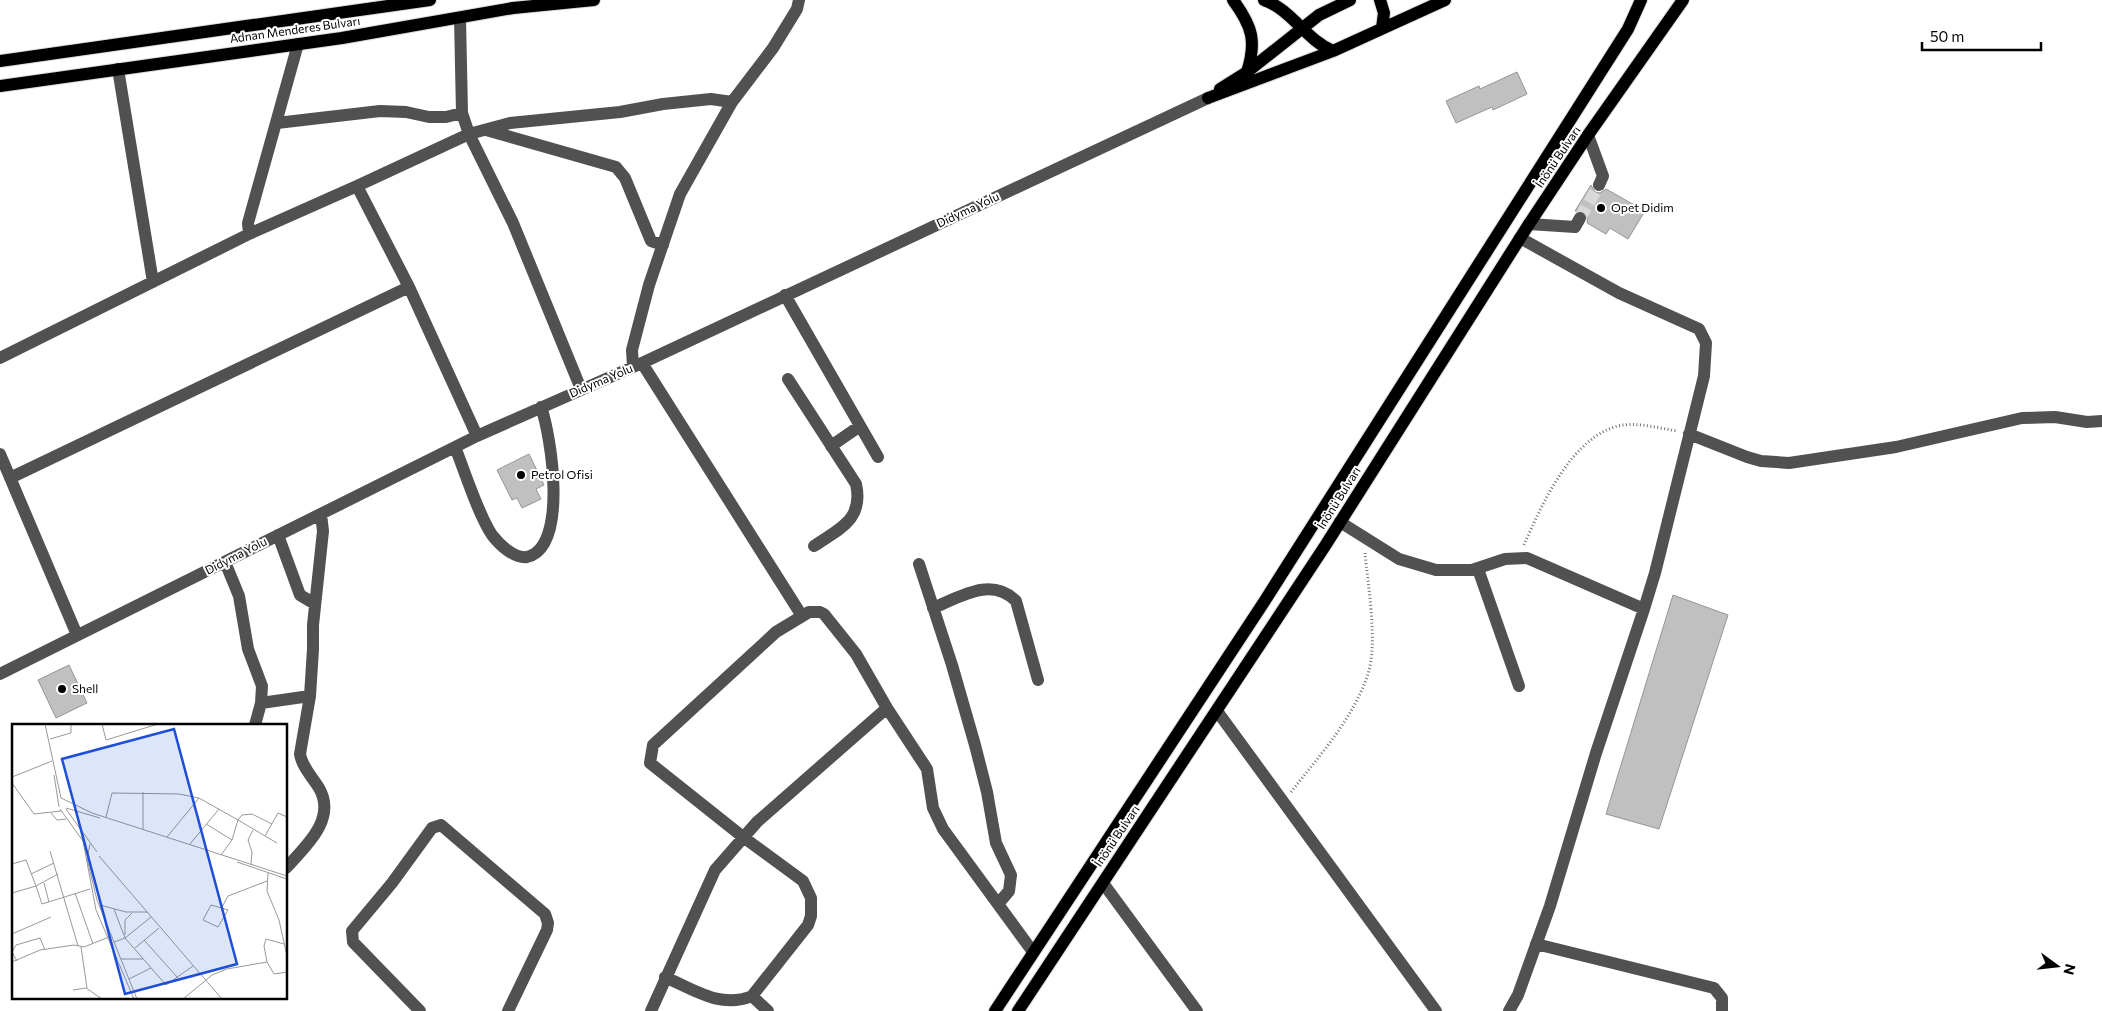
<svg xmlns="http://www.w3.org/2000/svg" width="2102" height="1011" font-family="Commissioner,sans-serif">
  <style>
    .building { fill: #c0c0c0; stroke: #959595 }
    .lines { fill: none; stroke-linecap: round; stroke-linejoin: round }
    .minor-tunnel { stroke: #d9d9d9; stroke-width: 12; stroke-dasharray: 12 6; stroke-linecap: butt }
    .major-casing { stroke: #dbdbdb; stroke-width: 14 }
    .path { stroke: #737373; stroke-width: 3; stroke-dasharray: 1 2.5; stroke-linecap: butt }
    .minor { stroke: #515151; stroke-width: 12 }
    .major { stroke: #000; stroke-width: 12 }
    .poi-dot { fill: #000; stroke: #fff; stroke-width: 2 }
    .labels { text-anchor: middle; stroke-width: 4; stroke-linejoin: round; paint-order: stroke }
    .street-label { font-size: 12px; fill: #000; stroke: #fff }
    .poi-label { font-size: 12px; fill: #000; stroke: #fff; text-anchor: start }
    .inset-road { fill: none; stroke: #999; stroke-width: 1 }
    .view { fill: #1d4ed8; fill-opacity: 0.15; stroke: #1d4ed8; stroke-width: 2.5 }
    .inset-edge { fill: none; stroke: #000; stroke-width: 2.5 }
  </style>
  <rect width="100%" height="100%" fill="#fff"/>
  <path class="building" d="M1517,72L1527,94L1493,110L1492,107L1456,123L1446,101L1479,86L1480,89Z
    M1591,185L1595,192L1600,193L1606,189L1645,211L1628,239L1610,228L1606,234L1587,223L1588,217L1584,211H1575Z
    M529,454L544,485L536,489L541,499L522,508L517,498L512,500L497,470Z
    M1673,595L1728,615L1659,829L1606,814Z
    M69,665L87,703L56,718L38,680Z"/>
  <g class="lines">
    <path class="minor-tunnel" d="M1580,218L1599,185"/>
    <defs>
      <path id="major" d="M1233,0C1252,26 1257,41 1247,72
        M1264,0C1292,10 1306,40 1333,51
        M1380,0L1384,13L1382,28
        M0,61L430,0
        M0,86L342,38L513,8L594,0
        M1220,89L1247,72L1319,15L1350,0
        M1208,98L1333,51L1445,0
        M995,1011L1264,602L1628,29L1641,0
        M1018,1011L1325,546L1529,224L1588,135L1683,0"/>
    </defs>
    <use href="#major" class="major-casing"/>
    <path class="path" d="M1524,545C1542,504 1573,433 1623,425C1641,423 1659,428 1677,431
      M1291,792C1320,755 1353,719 1368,674C1378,643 1368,586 1365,553"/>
    <path class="minor" d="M460,18L462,113L469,134L513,223L581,389
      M118,69L153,282
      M277,123L380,111L406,112L429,117H446L462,113
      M486,130L616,167L625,178L651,241L663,245
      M1588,135L1603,176L1599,185
      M357,186L409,287L477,436
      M1529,224L1575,227L1580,218
      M249,234L248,223L298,44
      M785,295L878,457
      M0,358L249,234L357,186L469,134L510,123L620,112L663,104L711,99L732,102
      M642,363L802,616
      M633,367L632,350L649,285L680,194L732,102L773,48L797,9L799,0
      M788,379L856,484C864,520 839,529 814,546
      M1689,434L1747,457L1761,461L1789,463L1896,447L2022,418L2055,417L2087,422L2102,421
      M831,446L860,426
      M455,447C465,472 478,514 492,535C499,544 514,559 527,557C569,547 551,435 541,407
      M0,454L77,635
      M10,478L409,287
      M1340,522L1399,559L1436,570H1472L1505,559L1527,558L1644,609
      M278,535L300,595L315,604
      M225,562L239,596L248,649L262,686L261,703L255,725
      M919,564L952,665L975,745L987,792L996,843L1011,875L1009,891L998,904
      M1478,569L1519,686
      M933,608C960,597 991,576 1016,601L1038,680
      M0,674L477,436L642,363L1208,98
      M261,703L310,696
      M1217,711L1436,1011
      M286,868C306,846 337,819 319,788C313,778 302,767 300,754L310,696L313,649V625L323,531L321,514
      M1103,883L1197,1011
      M1536,944L1714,988L1722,998V1011
      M665,977C694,990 721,1009 752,996L808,925L811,916V898L803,881L743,837L650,763L653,745L776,632L809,612H820L824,614L856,654L887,708L927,769L933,808L943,829L1033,952
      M752,996L768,1011
      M420,1011L353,942L352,931L392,883L432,828L441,825L545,914L548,923L547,930L508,1011
      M651,1011L715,870L757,822L887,708
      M1509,1011L1518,995L1550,906L1596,753L1644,609L1655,573L1704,376L1706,343L1699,329L1619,293L1520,238"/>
    <use href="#major" class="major"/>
  </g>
  <g class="poi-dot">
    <circle cx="1601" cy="208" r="5"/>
    <circle cx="521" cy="475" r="5"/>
    <circle cx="62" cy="689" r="5"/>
  </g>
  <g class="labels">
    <g class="street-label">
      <text transform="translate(295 30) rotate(-8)" y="4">Adnan Menderes Bulvarı</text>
      <text transform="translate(1558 157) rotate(-56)" y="4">İnönü Bulvarı</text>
      <text transform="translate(968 210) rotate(-25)" y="4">Didyma Yolu</text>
      <text transform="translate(601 381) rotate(-23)" y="4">Didyma Yolu</text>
      <text transform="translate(1339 498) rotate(-58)" y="4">İnönü Bulvarı</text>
      <text transform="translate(236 556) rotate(-27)" y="4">Didyma Yolu</text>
      <text transform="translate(1117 836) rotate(-56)" y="4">İnönü Bulvarı</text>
    </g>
    <g class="poi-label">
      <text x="1611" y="212">Opet Didim</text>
      <text x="531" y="479">Petrol Ofisi</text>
      <text x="72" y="693">Shell</text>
    </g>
  </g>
  <g transform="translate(12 724)">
    <rect width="275" height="275" fill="#fff"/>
    <path class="inset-road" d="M33,0L49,74M90,0L94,16L146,0M38,15L59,9V0M275,18V64M42,51L47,83M0,53L40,37M0,59L22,90L49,87M49,74L80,89L275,152M54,84L88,94M48,85L71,117M54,85L85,128M39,89L45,96L54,95M94,93L100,69L167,70L187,74M194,100L220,116M260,100L240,90L230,91L226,96L265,119M131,105V68M253,112L266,89L275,93M155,113L187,74L226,96L220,116L209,131M71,117L84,186L122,275M78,120L75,135L85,176L125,275M178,120L207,85M38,127L66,222M87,132L210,275M225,138L275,155M0,140L14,136L24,162L46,150M239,140L240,128L236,116L241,106M256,149L255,167L267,196L275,232M19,150L42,139M32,159L37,178M0,169L24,162L30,180L78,165M63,169L81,220M88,181L114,188H135M199,181L216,186L206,203L191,196ZM210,183L216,172L255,157M102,185L113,214L154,261L181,242M0,210L39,193M113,211V196L120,189M132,216L166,254M102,218L113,214L139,193M69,223L75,264M123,224L147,204M109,235H131M5,237L0,228L4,221L28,214L33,226M0,238L28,226L62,221L72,223L97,213M255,238L252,222L254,215L272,220M117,255L139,244M61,266L74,264L90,275M171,275L200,251L215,245L255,238L262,250L275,248"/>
    <path class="view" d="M162,5L225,240L113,270L50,35Z"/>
    <rect width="275" height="275" class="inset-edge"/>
  </g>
  <g transform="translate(2057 966) rotate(105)" stroke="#ffffff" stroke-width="4" paint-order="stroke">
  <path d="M0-4L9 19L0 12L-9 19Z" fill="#000000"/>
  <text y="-8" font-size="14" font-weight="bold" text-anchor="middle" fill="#000000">N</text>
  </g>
  <path d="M1922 42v8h119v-8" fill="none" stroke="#000000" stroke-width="2.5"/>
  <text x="1930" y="42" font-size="15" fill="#000000" stroke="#ffffff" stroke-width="4" paint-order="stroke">50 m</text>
</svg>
